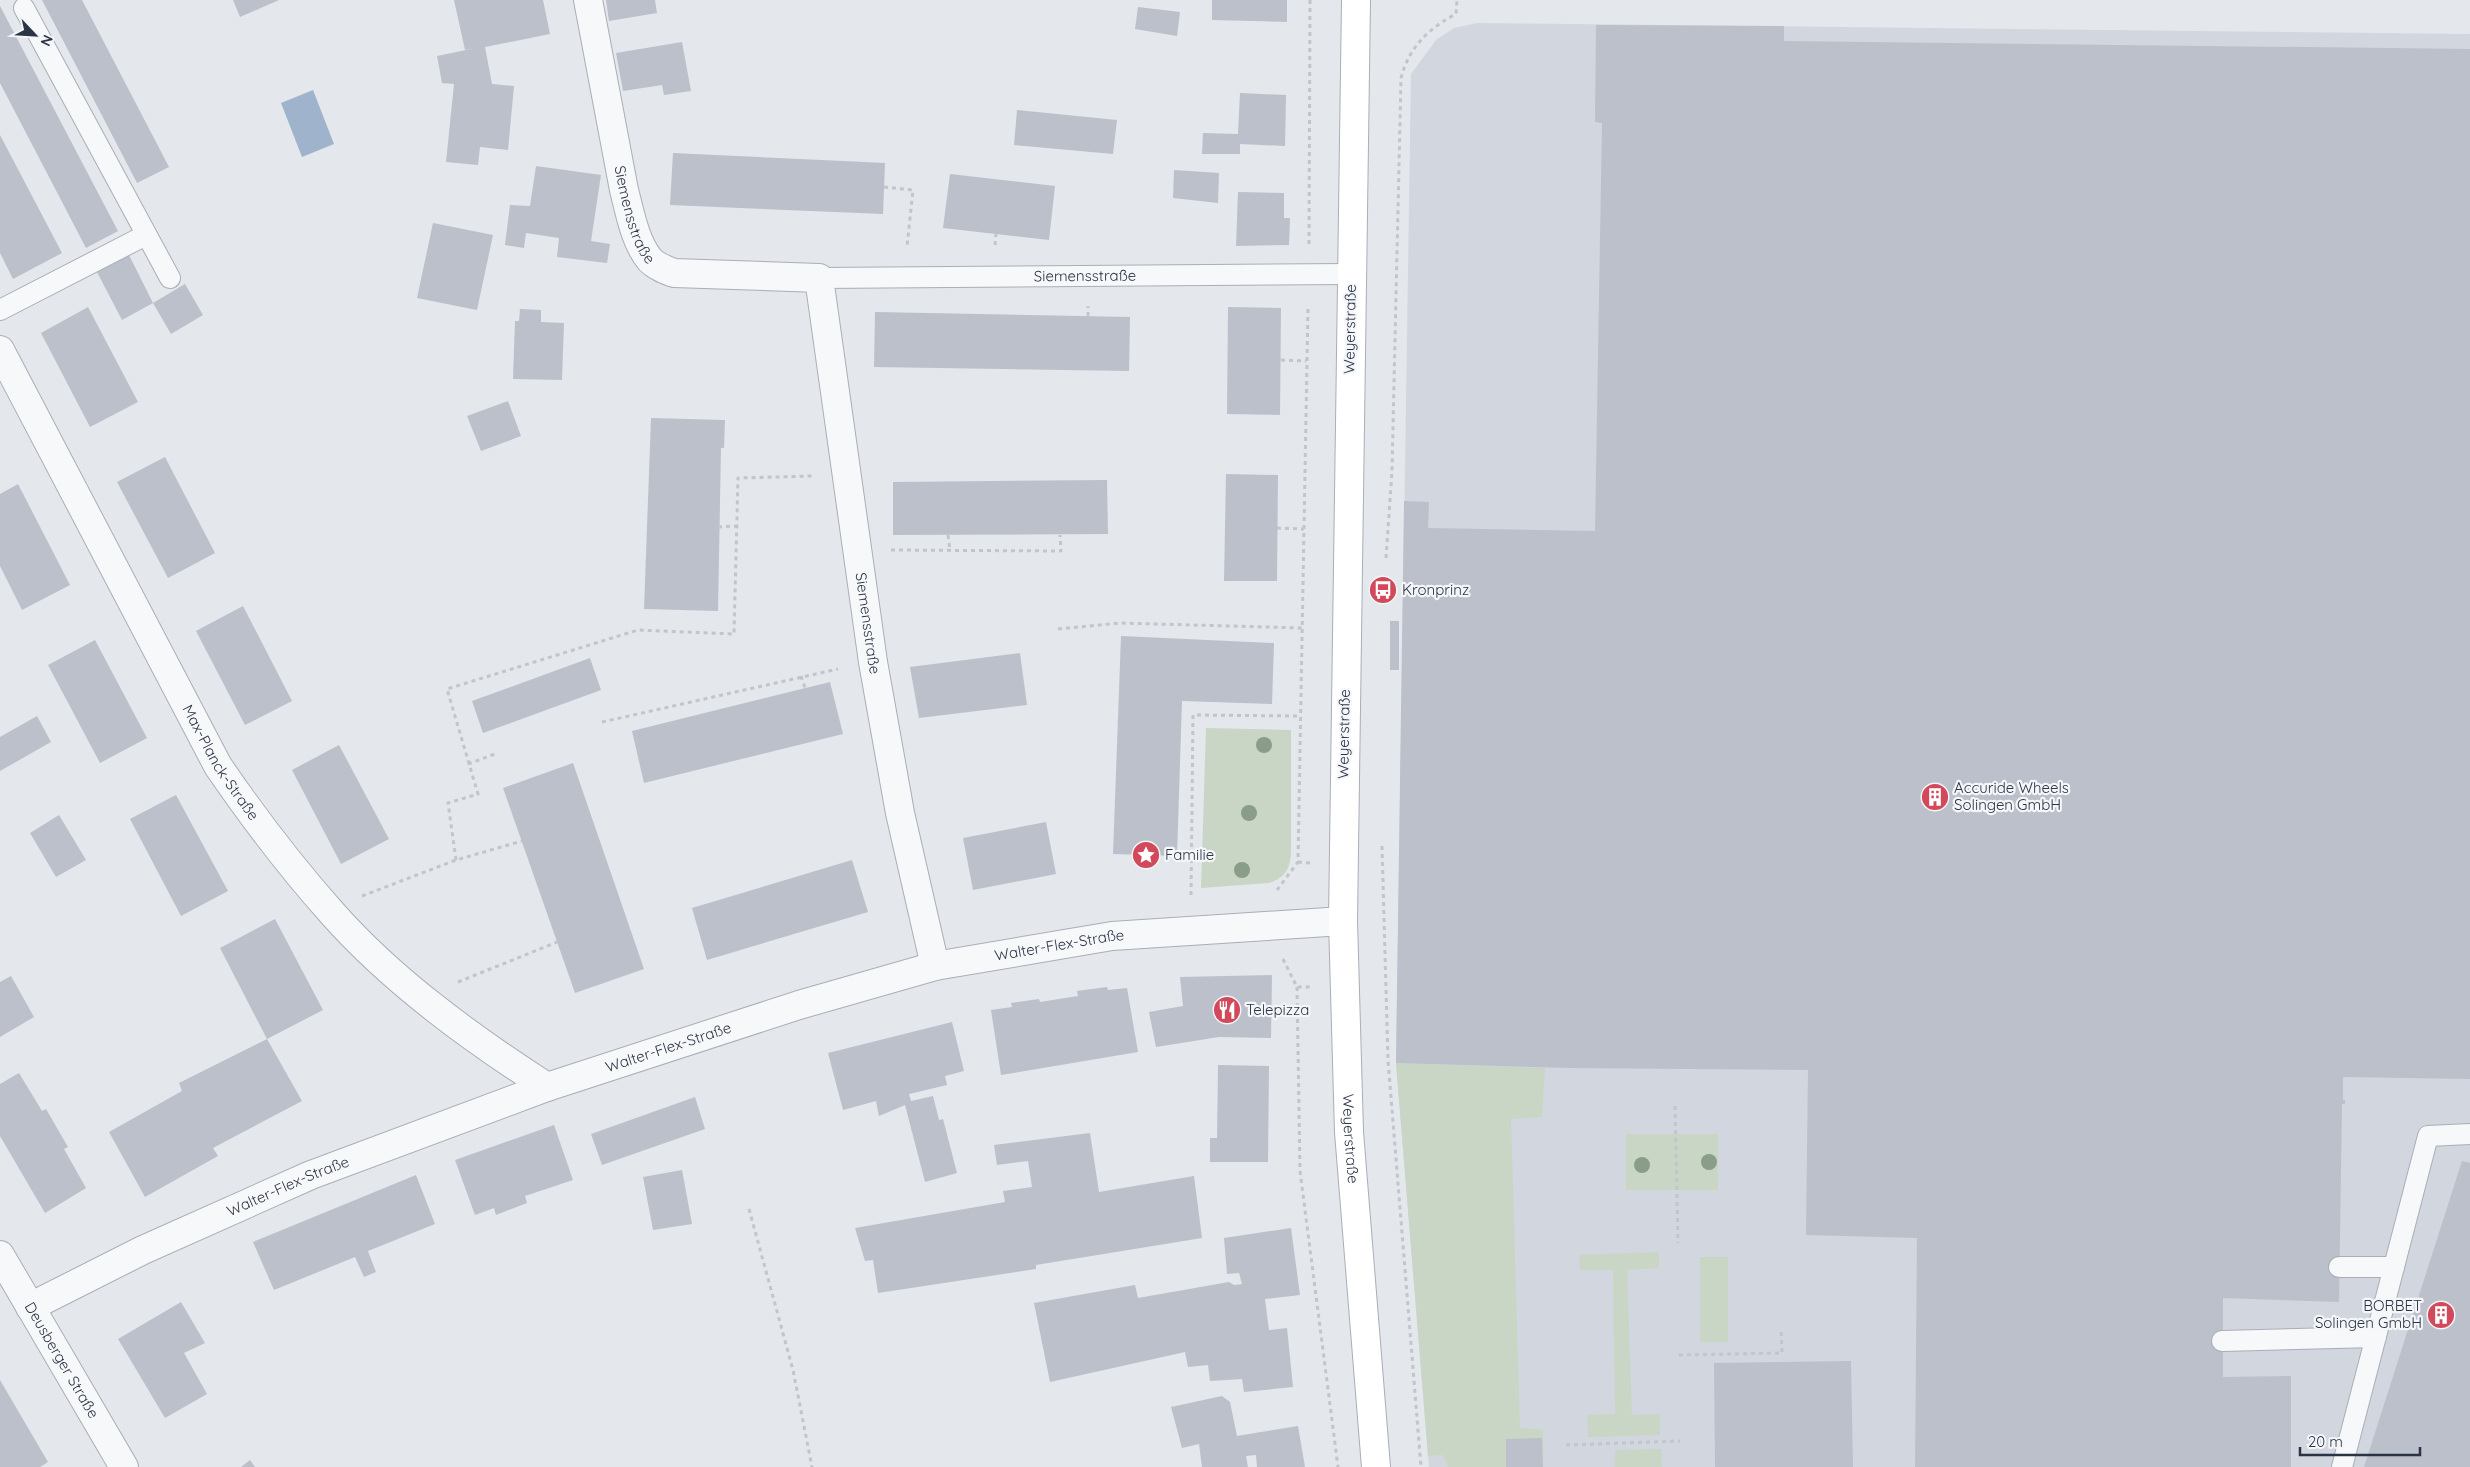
<svg xmlns="http://www.w3.org/2000/svg" width="2470" height="1467" font-family="Quicksand,sans-serif">
  <style>
    .built { fill: #d2d6de }
    .green { fill: #c9d6c5 }
    .water { fill: #9fb4cc }
    .building { fill: #bbc0ca }
    .lines { fill: none; stroke-linecap: round; stroke-linejoin: round }
    .lane-casing { stroke: #a9aeb7; stroke-width: 22 }
    .street-casing { stroke: #a9aeb7; stroke-width: 30 }
    .secondary-casing { stroke: #a9aeb7; stroke-width: 30 }
    .path { stroke: #c2c5cb; stroke-width: 3; stroke-dasharray: 4 4; stroke-linecap: butt }
    .lane { stroke: #f7f8fa; stroke-width: 20 }
    .street { stroke: #f7f8fa; stroke-width: 28 }
    .secondary { stroke: #fff; stroke-width: 28 }
    .tree { fill: #899d89 }
    .labels { text-anchor: middle; stroke-width: 4.5; stroke-linejoin: round; paint-order: stroke }
    .street-label { font-size: 15px; fill: #2b3445; stroke: #f4f6f9 }
    .poi-label { font-size: 15px; fill: #2b3445; stroke: #f4f6f9; text-anchor: start }
  </style>
  <rect width="100%" height="100%" fill="#e4e7ec"/>
  <path class="built" d="M1477,23L2470,34V1467H1429L1396,1063L1411,74L1436,40L1454,28Z"/>
  <path class="green" d="M1206,728L1291,730V853C1290,869 1285,878 1269,883L1201,888Z
    M1396,1063L1545,1068L1542,1117L1511,1119L1520,1428L1543,1430V1467H1448L1443,1455L1428,1456Z
    M1626,1134H1718V1190H1626Z
    M1659,1252V1268L1627,1270L1632,1415L1660,1414V1435L1588,1437L1587,1415L1615,1414L1613,1270H1580L1579,1255Z
    M1700,1257H1728V1342H1700Z
    M1661,1449L1662,1467H1615V1450Z"/>
  <path class="water" d="M313,90L334,144L302,157L281,103Z"/>
  <path class="building" d="M42,0H82L169,167L137,183Z
    M233,0H279L240,17Z
    M454,0H543L550,34L485,47L492,84L514,86L508,150L480,147L478,165L446,162L454,84L442,83L437,56L476,48L465,50Z
    M606,0H655L657,13L609,21Z
    M1212,0H1287V22L1212,20Z
    M0,6L118,231L86,248L0,83Z
    M1138,7L1180,12L1177,36L1135,29Z
    M1596,25L1784,26V41L2470,49V1079L2343,1077V1100H2345V1104H2342L2339,1302L2223,1298V1377L2291,1376V1467H1915L1917,1238L1806,1235L1808,1070L1568,1068L1396,1063L1404,501L1429,502L1428,528L1595,531L1602,123L1595,122Z
    M682,42L691,91L664,95L662,85L623,91L616,53Z
    M1240,93L1286,95L1285,146L1240,144V154H1202L1203,133L1238,134Z
    M1017,110L1117,120L1113,154L1014,145Z
    M0,135L62,253L13,279L0,253Z
    M673,153L885,163L883,214L670,205Z
    M536,166L601,175L591,241L610,244L607,263L557,257L559,238L526,233L524,248L505,245L510,205L530,206Z
    M1174,170L1219,173L1218,203L1173,198Z
    M950,174L1055,186L1049,240L943,228Z
    M1238,192L1284,193V218H1290L1289,245L1236,246Z
    M433,223L493,235L477,310L417,298Z
    M129,255L153,303L122,320L97,272Z
    M185,284L203,315L171,334L153,303Z
    M88,307L138,402L90,427L41,333Z
    M1228,307L1281,308L1280,415L1227,414Z
    M520,309L541,310V322L564,323L562,380L513,379L515,321H519Z
    M875,312L1130,317L1129,371L874,367Z
    M508,401L521,436L481,451L467,416Z
    M651,418L725,420L724,448H721L718,611L644,609Z
    M165,457L215,553L168,578L117,482Z
    M1226,474L1278,475L1277,581H1224Z
    M1107,480L1108,534L893,535V482Z
    M18,484L70,585L22,610L0,566V494Z
    M243,606L292,701L245,725L196,631Z
    M1390,621H1399V670H1390Z
    M1121,636L1274,643L1272,704L1182,701L1177,856L1113,854Z
    M95,640L147,738L100,763L48,665Z
    M1020,653L1027,705L919,718L910,667Z
    M590,658L601,690L483,733L472,701Z
    M830,682L843,734L644,783L632,731Z
    M37,716L51,742L0,771V737Z
    M339,745L389,839L341,864L292,770Z
    M573,763L644,969L575,993L503,788Z
    M176,795L228,891L181,916L130,819Z
    M59,815L86,860L56,877L30,833Z
    M1046,822L1056,874L973,890L963,838Z
    M852,860L868,912L707,960L692,908Z
    M275,919L323,1010L267,1039L220,948Z
    M1272,975L1271,1038L1219,1037L1156,1047L1149,1012L1183,1006L1180,977Z
    M11,976L34,1017L0,1037V982Z
    M1107,987L1108,990L1127,988L1138,1052L1001,1075L991,1010L1012,1007L1011,1003L1039,999L1040,1002L1078,996L1077,991Z
    M952,1022L964,1071L945,1076L947,1085L909,1094L911,1101L933,1096L939,1120L943,1119L957,1173L925,1182L905,1105L879,1116L876,1101L843,1110L828,1053Z
    M267,1039L302,1101L213,1148L218,1156L145,1197L109,1132L182,1091L179,1083Z
    M1218,1065L1269,1066L1268,1162H1210V1138H1217Z
    M19,1073L42,1111L46,1109L68,1147L64,1149L86,1188L45,1213L0,1136V1084Z
    M695,1097L705,1129L602,1165L591,1134Z
    M554,1125L573,1180L525,1196L527,1203L496,1215L494,1208L475,1215L455,1160Z
    M1090,1133L1099,1192L1194,1176L1202,1238L1036,1265V1269L878,1293L873,1260L865,1261L855,1228L1005,1202L1003,1191L1032,1187L1028,1161L997,1165L994,1145Z
    M2462,1161L2470,1163V1467H2364Z
    M682,1170L692,1224L653,1230L643,1177Z
    M416,1175L435,1224L368,1251L376,1272L364,1277L355,1257L274,1290L253,1242Z
    M1291,1228L1300,1295L1265,1299L1269,1330L1287,1328L1293,1387L1244,1392L1242,1379L1210,1381L1208,1365L1188,1367L1185,1352L1050,1382L1034,1303L1135,1285L1138,1298L1229,1282L1234,1285L1242,1284L1239,1273L1227,1274L1224,1238Z
    M181,1302L205,1343L184,1353L207,1394L165,1418L118,1339Z
    M1851,1361L1853,1467H1715L1714,1363Z
    M0,1380L48,1462L40,1467H0Z
    M1222,1396L1230,1402L1237,1436L1298,1426L1305,1467H1257L1256,1455L1246,1456L1248,1467H1202L1199,1444L1182,1448L1171,1407Z
    M1542,1438L1543,1467H1506V1439Z
    M250,1460L255,1467H241Z"/>
  <g class="lines">
    <defs>
      <g id="lane">
        <path d="M24,8L170,278"/>
        <path id="s1" d="M819,278L1351,274"/>
        <path d="M0,310L146,235"/>
        <path d="M2339,1267H2394"/>
        <path d="M2222,1341L2376,1337"/>
        <path d="M2342,1467L2428,1136L2470,1134"/>
      </g>
      <g id="street">
        <path id="s2" d="M588,0L624,190C630,213 635,242 650,260C657,267 666,270 674,273L819,278L873,662L900,813L935,966"/>
        <path id="s3" d="M0,350L218,766C253,817 290,866 332,913C392,981 471,1038 547,1087"/>
        <path id="s4" d="M0,1255L124,1467"/>
        <path id="s5" d="M30,1307L143,1250L311,1175L547,1087L799,1005L935,966L1112,936L1343,921"/>
      </g>
      <g id="secondary">
        <path id="s6" d="M1356,0L1343,921L1349,1132L1376,1467"/>
      </g>
    </defs>
    <use href="#lane" class="lane-casing"/>
    <use href="#street" class="street-casing"/>
    <use href="#secondary" class="secondary-casing"/>
    <path class="path" d="M884,187L913,190L907,247
      M1309,244L1310,0
      M995,245L996,234
      M1088,316V306
      M1281,360L1306,361
      M718,527L737,526
      M1277,528L1304,529
      M948,535L950,550
      M891,550L1061,551L1060,535
      M1386,558L1392,471L1401,78C1409,47 1429,28 1456,14L1457,0
      M1058,629L1120,623L1302,628
      M801,676L805,688
      M602,722L838,669
      M468,764L495,754
      M1382,846L1388,1060L1421,1467
      M456,860L448,803L478,794L447,689L638,630L734,634L738,478L812,476
      M1298,862L1310,863
      M1277,890L1298,862L1308,306
      M1191,895L1193,715L1300,716
      M362,896L456,860L522,841
      M1283,959L1297,987H1311
      M458,982L557,942
      M1297,987L1300,1171L1338,1467
      M1675,1106L1678,1243
      M749,1209L793,1370L812,1467
      M1679,1355L1782,1353L1781,1328
      M1566,1445L1680,1441"/>
    <use href="#lane" class="lane"/>
    <use href="#street" class="street"/>
    <use href="#secondary" class="secondary"/>
  </g>
  <g class="tree">
    <circle cx="1264" cy="745" r="8"/>
    <circle cx="1249" cy="813" r="8"/>
    <circle cx="1242" cy="870" r="8"/>
    <circle cx="1709" cy="1162" r="8"/>
    <circle cx="1642" cy="1165" r="8"/>
  </g>
  <defs>
    <symbol id="bus-disc" viewBox="-11 -11 22 22"><circle r="9.5" fill="#d1495b" stroke="#f4f6f9"/><path d="M-5-6H5V4H4V6H2V4H-2V6H-4V4H-5ZM-3.5-4V0h7V-4ZM-3.5 1.2v1.5H-2V1.2ZM2 1.2v1.5H3.5V1.2Z" fill="#fff"/></symbol>
    <symbol id="building-disc" viewBox="-11 -11 22 22"><circle r="9.5" fill="#d1495b" stroke="#f4f6f9"/><path d="M-4-6H4V6H1V3H-1V6H-4ZM-2.5-4.3h1.7v1.8h-1.7ZM.8-4.3h1.7v1.8H.8ZM-2.5-1h1.7V.8h-1.7ZM.8-1h1.7V.8H.8Z" fill="#fff"/></symbol>
    <symbol id="sight-disc" viewBox="-11 -11 22 22"><circle r="9.5" fill="#d1495b" stroke="#f4f6f9"/><path d="M0-6L1.8-2.2L6-1.7L2.9 1.2L3.7 5.4L0 3.3L-3.7 5.4L-2.9 1.2L-6-1.7L-1.8-2.2Z" fill="#fff"/></symbol>
    <symbol id="restaurant-disc" viewBox="-11 -11 22 22"><circle r="9.5" fill="#d1495b" stroke="#f4f6f9"/><path d="M-5-6h1v4h1v-4h1v4h1v-4h1v5L-1.5 .5V6h-2V.5L-5-1ZM5-6V6H3V1.5H1.5Q1.5-4 5-6Z" fill="#fff"/></symbol>
  </defs>
  <g fill-rule="evenodd">
    <use href="#bus-disc" x="1367" y="574" width="32" height="32"/>
    <use href="#building-disc" x="1919" y="781" width="32" height="32"/>
    <use href="#sight-disc" x="1130" y="839" width="32" height="32"/>
    <use href="#restaurant-disc" x="1211" y="994" width="32" height="32"/>
    <use href="#building-disc" x="2425" y="1299" width="32" height="32"/>
  </g>
  <g class="labels">
    <g class="street-label">
      <text dy="5" stroke="none"><textPath href="#s2" startOffset="220">Siemensstraße</textPath></text>
      <text dy="5" stroke="none"><textPath href="#s1" startOffset="266">Siemensstraße</textPath></text>
      <text transform="translate(1350 329) rotate(-89)" y="5">Weyerstraße</text>
      <text dy="5" stroke="none"><textPath href="#s2" startOffset="790">Siemensstraße</textPath></text>
      <text transform="translate(1344 734) rotate(-89)" y="5">Weyerstraße</text>
      <text dy="5" stroke="none"><textPath href="#s3" startOffset="468">Max-Planck-Straße</textPath></text>
      <text dy="5" stroke="none"><textPath href="#s5" startOffset="1095">Walter-Flex-Straße</textPath></text>
      <text dy="5" stroke="none"><textPath href="#s5" startOffset="690">Walter-Flex-Straße</textPath></text>
      <text dy="5" stroke="none"><textPath href="#s6" startOffset="1139">Weyerstraße</textPath></text>
      <text dy="5" stroke="none"><textPath href="#s5" startOffset="285">Walter-Flex-Straße</textPath></text>
      <text dy="5" stroke="none"><textPath href="#s4" startOffset="122">Deusberger Straße</textPath></text>
    </g>
    <g class="poi-label">
      <text x="1402" y="595">Kronprinz</text>
      <text x="1954" y="793">Accuride Wheels<tspan x="1954" dy="17">Solingen GmbH</tspan></text>
      <text x="1165" y="860">Familie</text>
      <text x="1246" y="1015">Telepizza</text>
      <text x="2422" y="1311" text-anchor="end">BORBET<tspan x="2422" dy="17">Solingen GmbH</tspan></text>
    </g>
  </g>
  <g transform="translate(35 35) rotate(115)" stroke="#f4f6f9" stroke-width="4" paint-order="stroke">
  <path d="M0-4L9 19L0 12L-9 19Z" fill="#2b3445"/>
  <text y="-8" font-size="14" font-weight="bold" text-anchor="middle" fill="#2b3445">N</text>
  </g>
  <path d="M2300 1447v8h120v-8" fill="none" stroke="#2b3445" stroke-width="2.5"/>
  <text x="2308" y="1447" font-size="15" fill="#2b3445" stroke="#f4f6f9" stroke-width="4" paint-order="stroke">20 m</text>
</svg>
